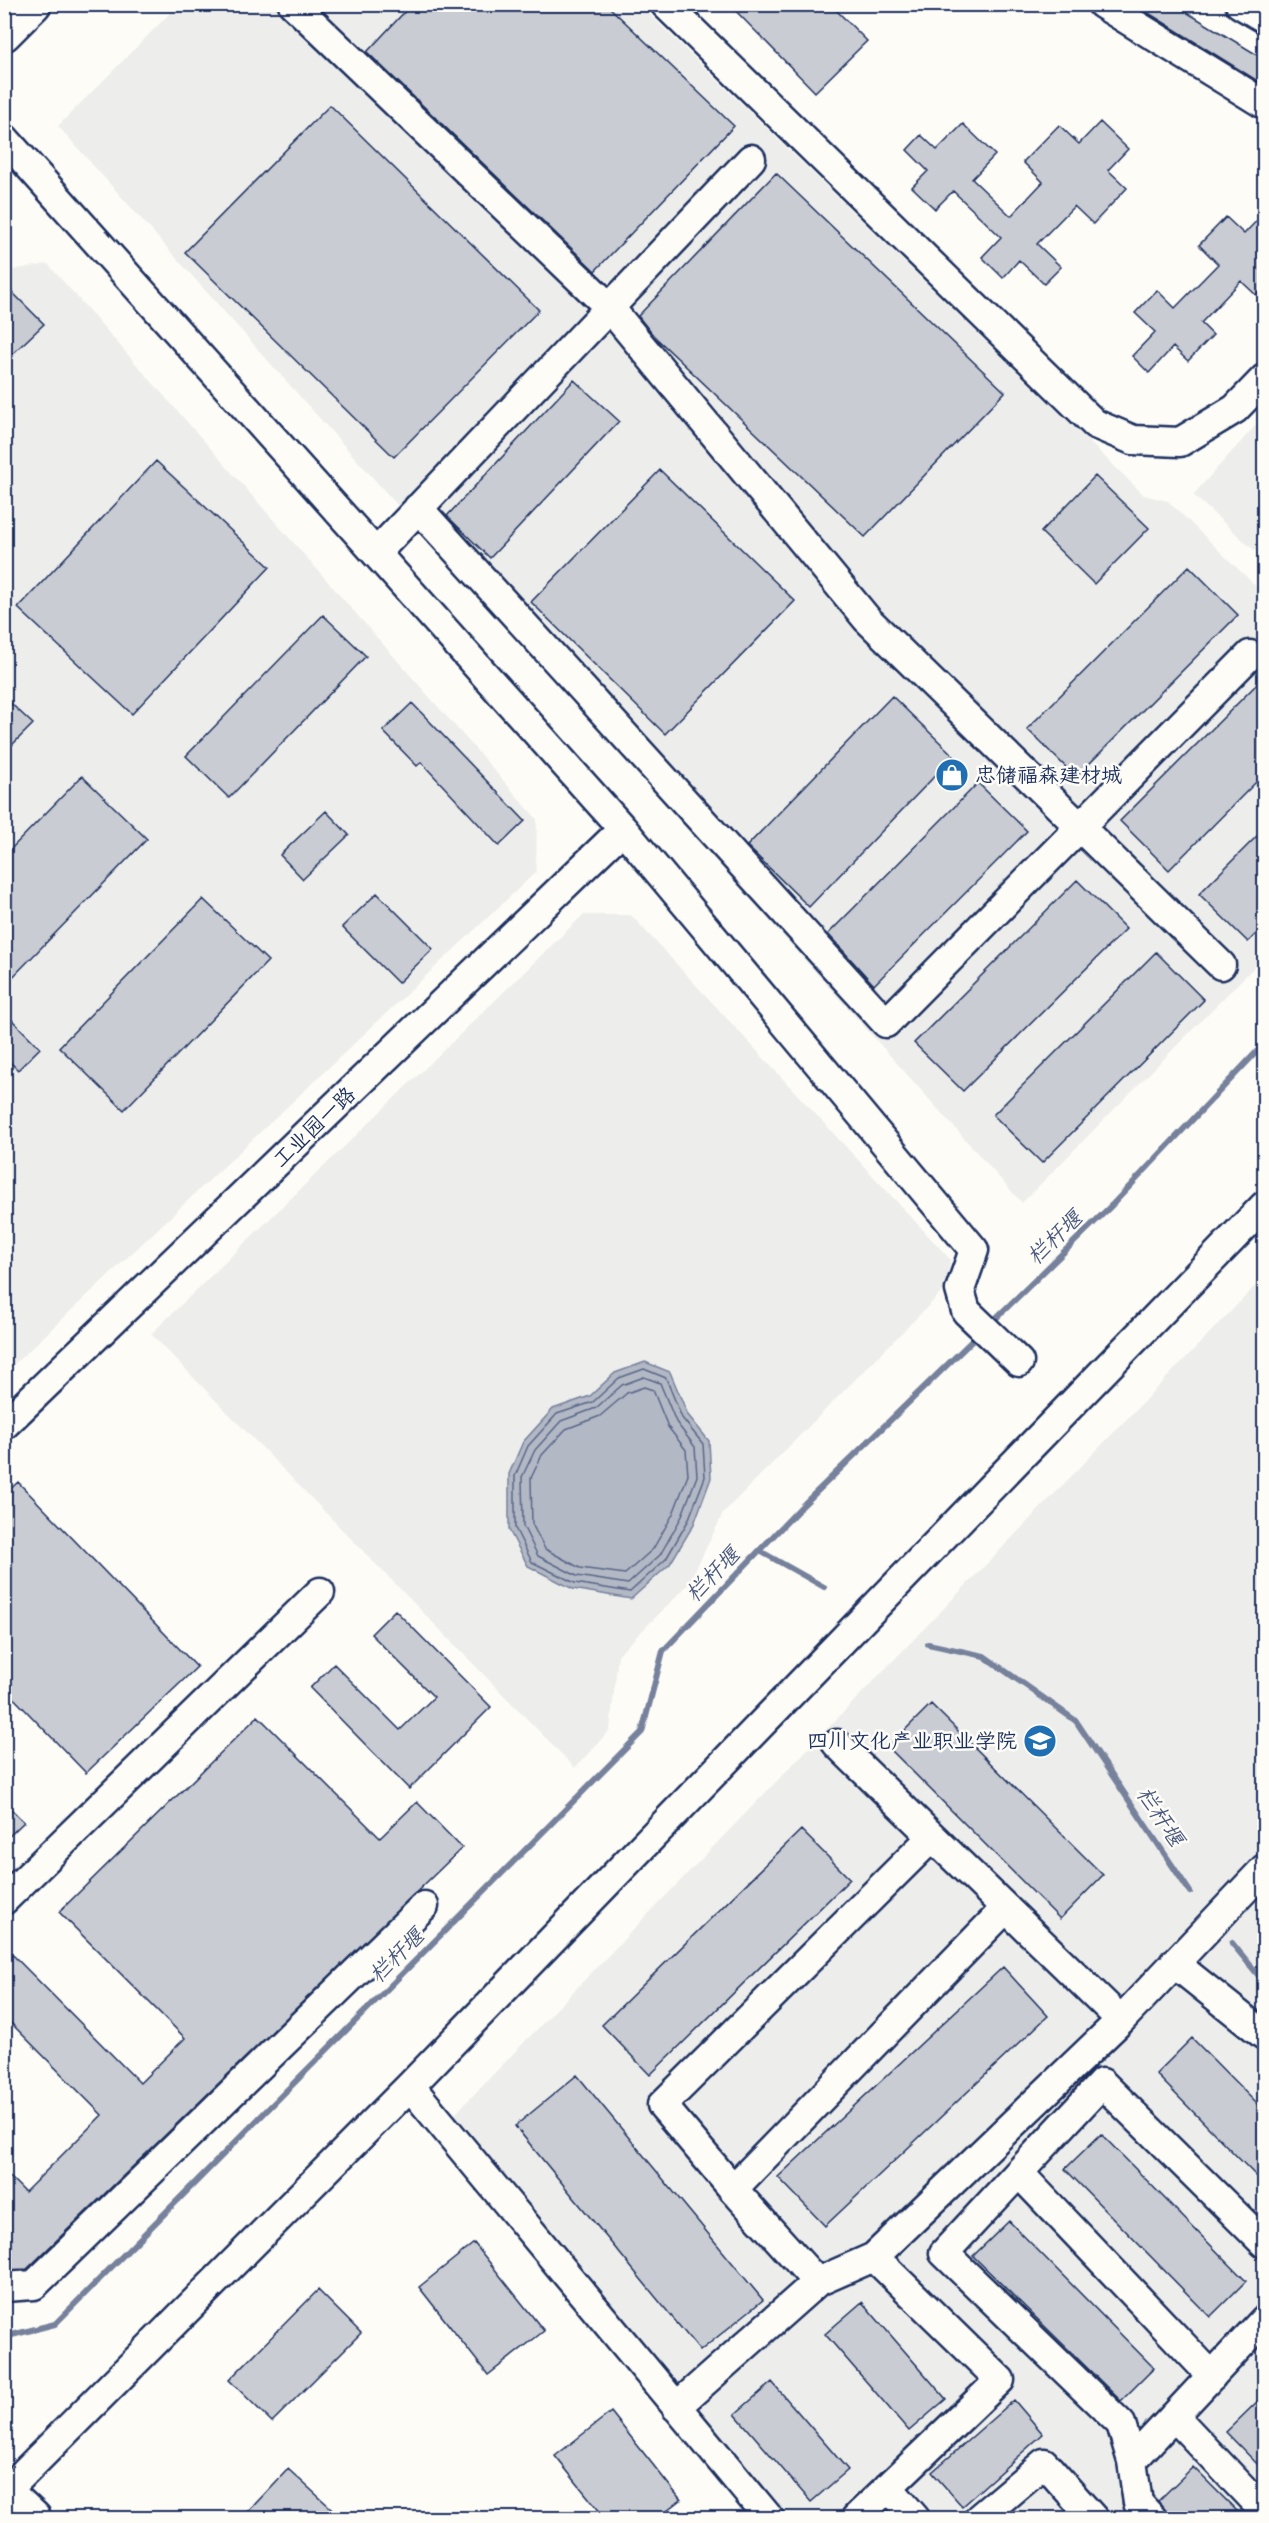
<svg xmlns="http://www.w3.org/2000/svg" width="1269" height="2523" font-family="'Shantell Sans','LXGW WenKai TC',sans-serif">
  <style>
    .built { fill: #edeeec }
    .water { fill: #b3b8c5; stroke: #76819c; stroke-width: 1.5 }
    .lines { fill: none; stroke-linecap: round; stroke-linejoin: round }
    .shore { stroke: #586687; stroke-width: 1.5 }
    .stream { stroke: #76819c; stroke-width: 6 }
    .building { fill: #c9ccd3; stroke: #1b2f5e; stroke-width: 1.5 }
    .minor-casing { stroke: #1b2f5e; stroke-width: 33 }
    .major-casing { stroke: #1b2f5e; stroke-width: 38 }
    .minor { stroke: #fdfcf7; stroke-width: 28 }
    .major { stroke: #fdfcf7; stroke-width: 33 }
    .labels { text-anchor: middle; stroke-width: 5; stroke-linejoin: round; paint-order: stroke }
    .poi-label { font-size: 21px; fill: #1b2f5e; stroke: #fdfcf7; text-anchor: start }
    .street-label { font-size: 21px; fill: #1b2f5e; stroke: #fdfcf7 }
    .water-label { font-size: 22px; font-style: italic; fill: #49587d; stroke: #fdfcf7 }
  </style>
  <rect width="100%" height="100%" fill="#fdfcf7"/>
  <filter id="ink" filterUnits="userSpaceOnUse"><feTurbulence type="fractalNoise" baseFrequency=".0167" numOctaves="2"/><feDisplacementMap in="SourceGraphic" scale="12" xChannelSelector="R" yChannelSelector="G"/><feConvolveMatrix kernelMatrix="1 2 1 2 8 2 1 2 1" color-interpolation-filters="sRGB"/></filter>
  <g filter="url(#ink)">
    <path class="built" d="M178,5H640L1144,495L1168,501L1264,594V957L1022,1203L58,126Z
      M48,264L537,819L536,872L5,1373L4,271Z
      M1264,416V559L1193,495Z
      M583,915H631L950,1259L947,1287L724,1512L688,1585L618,1655L610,1730L575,1768L151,1334Z
      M1264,1277V2518H787L452,2117Z"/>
    <path class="water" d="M645,1362L670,1372L688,1415L709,1441L711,1478L694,1524L670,1564L631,1599L573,1589L528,1566L509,1530V1474L523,1442L553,1409L590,1396L615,1373Z"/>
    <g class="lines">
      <path class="shore" d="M644,1369L666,1378L682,1418L703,1444L705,1477L688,1521L666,1559L630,1592L575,1583L532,1562L515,1528V1476L528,1446L557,1414L593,1402L619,1378Z
        M644,1377L660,1383L676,1422L695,1447L697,1476L681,1518L660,1555L628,1584L577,1576L538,1556L523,1526L522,1477L535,1450L561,1421L596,1408L622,1385Z
        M644,1387L653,1390L668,1427L686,1450L688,1475L673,1514L653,1549L625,1574L580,1568L545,1549L532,1524L531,1478L542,1455L566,1429L600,1416L627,1393Z"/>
      <path class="stream" d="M990,1324L1112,1205L1264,1044
        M760,1551L824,1587
        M928,1644L984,1656L1076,1721L1190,1892
        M1232,1943L1264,1982
        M4,2337L55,2324L642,1732L663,1651L802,1506L980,1333"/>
    </g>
    <path class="building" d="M412,4H606L734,126L595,271L367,52Z
      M729,4H830L867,41L815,92Z
      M1134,4H1173L1264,59V85Z
      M330,105L539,310L394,457L185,252Z
      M1100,122L1128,149L1108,170L1127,188L1093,224L1074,206L1037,244L1061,267L1044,284L1019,260L1003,278L982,257L1001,237L953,191L935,209L912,187L928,171L907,150L921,135L937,150L963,124L995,155L972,179L1011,216L1043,182L1023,162L1059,125L1079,144Z
      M776,173L1005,392L865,537L653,335L638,316Z
      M1264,213V287L1256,295L1241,281L1201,323L1213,335L1188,361L1173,347L1149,373L1132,356L1155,332L1135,313L1157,290L1175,308L1218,264L1199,245L1226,217L1244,234Z
      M4,284L44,324L4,362Z
      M574,380L619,421L490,558L447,516Z
      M156,461L270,567L132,714L18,608Z
      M660,470L795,601L665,734L531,602Z
      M1095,476L1149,528L1094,584L1041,532Z
      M1189,566L1238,615L1076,777L1027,729Z
      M323,615L366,656L229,798L186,756Z
      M1264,677V774L1169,870L1120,821Z
      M892,696L954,756L809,907L747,846Z
      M4,697L33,724L4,753Z
      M412,703L525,821L499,846L421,762L417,766L383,731Z
      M82,776L147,839L4,986V856Z
      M978,783L1027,831L874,985L828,934Z
      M326,811L349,835L303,879L280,855Z
      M1264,829V926L1248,942L1199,894Z
      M1077,880L1126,929L963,1091L914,1043Z
      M377,893L433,949L398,983L342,927Z
      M203,899L268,961L124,1110L59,1047Z
      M1156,952L1204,1000L1042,1163L993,1115Z
      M4,1012L40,1048L18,1070L4,1056Z
      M18,1482L197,1667L86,1773L4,1688V1495Z
      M395,1610L491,1707L409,1789L310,1688L334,1664L400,1730L434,1697L371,1634Z
      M931,1704L1103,1875L1060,1919L888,1747Z
      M258,1716L380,1838L417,1802L462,1848L27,2269L4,2270V2171L25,2192L102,2115L4,2016V1946L140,2083L185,2038L59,1912Z
      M4,1802L24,1822L4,1841Z
      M801,1830L850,1879L650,2075L602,2025Z
      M1003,1967L1048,2016L825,2226L778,2177Z
      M1192,2038L1264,2111V2184L1156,2074Z
      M577,2075L763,2300L700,2351L515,2126Z
      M1101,2134L1246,2281L1210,2317L1065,2169Z
      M1009,2221L1154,2368L1121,2401L973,2256Z
      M474,2243L544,2331L488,2375L419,2287Z
      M318,2290L361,2333L272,2422L229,2380Z
      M862,2302L946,2399L909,2431L825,2334Z
      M772,2382L848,2470L811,2502L735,2414Z
      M1264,2395V2471L1226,2432Z
      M1014,2400L1043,2434L962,2506L932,2472Z
      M611,2412L681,2500L658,2518H605L555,2456Z
      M1193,2467L1244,2518H1172L1168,2514L1158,2501Z
      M288,2469L342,2518H242Z"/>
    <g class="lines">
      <defs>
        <path id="minor" d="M293,4L610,308L867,619L1221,965
          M665,4L1095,424L1133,440L1180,442L1235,409L1264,379
          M1102,4L1264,104
          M1240,4L1264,18
          M4,138L623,829L974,1250L960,1290L966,1311L1019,1362
          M418,508L886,1023L1250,655
          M376,553L751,159
          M4,1425L623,829
          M837,1744L1121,2020
          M4,1900L320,1592
          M1174,1963L1264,2035
          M410,2086L769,2518
          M1019,2173L1212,2376
          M733,2189L1006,1908
          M817,2282L733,2189L662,2105L932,1837
          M4,2287L34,2285L424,1906
          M676,2407L817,2282L874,2257L1121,2020L1264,1869
          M1174,2416L1264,2511
          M1132,2461L1264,2320
          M888,2487L915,2518
          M4,2493L410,2086L1264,1206
          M856,2518L1000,2380L874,2257
          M979,2518L1044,2463L1093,2518
          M1152,2518L1138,2503L1132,2461L1121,2424L944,2253L1102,2083L1264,2243"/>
        <path id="major" d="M4,34L34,4
          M4,2490L34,2518"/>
      </defs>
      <use href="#minor" class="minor-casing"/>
      <use href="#major" class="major-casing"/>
      <use href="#minor" class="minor"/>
      <use href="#major" class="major"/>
    </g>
  </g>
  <defs>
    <symbol id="shop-disc" viewBox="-11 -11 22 22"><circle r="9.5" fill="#1f6fb2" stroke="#fdfcf7"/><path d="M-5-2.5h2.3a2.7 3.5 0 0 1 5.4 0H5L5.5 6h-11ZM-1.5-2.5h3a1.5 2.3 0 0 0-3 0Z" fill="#fff"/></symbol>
    <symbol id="school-disc" viewBox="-11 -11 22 22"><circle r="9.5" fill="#1f6fb2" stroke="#fdfcf7"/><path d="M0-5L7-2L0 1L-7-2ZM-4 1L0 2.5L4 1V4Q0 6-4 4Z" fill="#fff"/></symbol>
  </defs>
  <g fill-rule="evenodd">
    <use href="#shop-disc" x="933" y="756" width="38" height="38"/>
    <use href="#school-disc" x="1021" y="1722" width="38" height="38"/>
  </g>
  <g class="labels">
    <g class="poi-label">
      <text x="975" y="782">忠储福森建材城</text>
      <text x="1017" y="1748" text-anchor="end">四川文化产业职业学院</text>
    </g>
    <g class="street-label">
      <text transform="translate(314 1127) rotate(-44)" y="7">工业园一路</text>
    </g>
    <g class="water-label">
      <text transform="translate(1054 1237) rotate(-44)" y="8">栏杆堰</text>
      <text transform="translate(712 1574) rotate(-46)" y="8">栏杆堰</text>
      <text transform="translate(1161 1816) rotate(56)" y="8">栏杆堰</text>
      <text transform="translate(396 1955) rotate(-45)" y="8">栏杆堰</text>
    </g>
  </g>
  <rect width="1269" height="2523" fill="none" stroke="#fdfcf7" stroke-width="24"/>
  <rect x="12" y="12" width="1245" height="2499" fill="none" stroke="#1b2f5e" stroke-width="2" filter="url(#ink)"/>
</svg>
